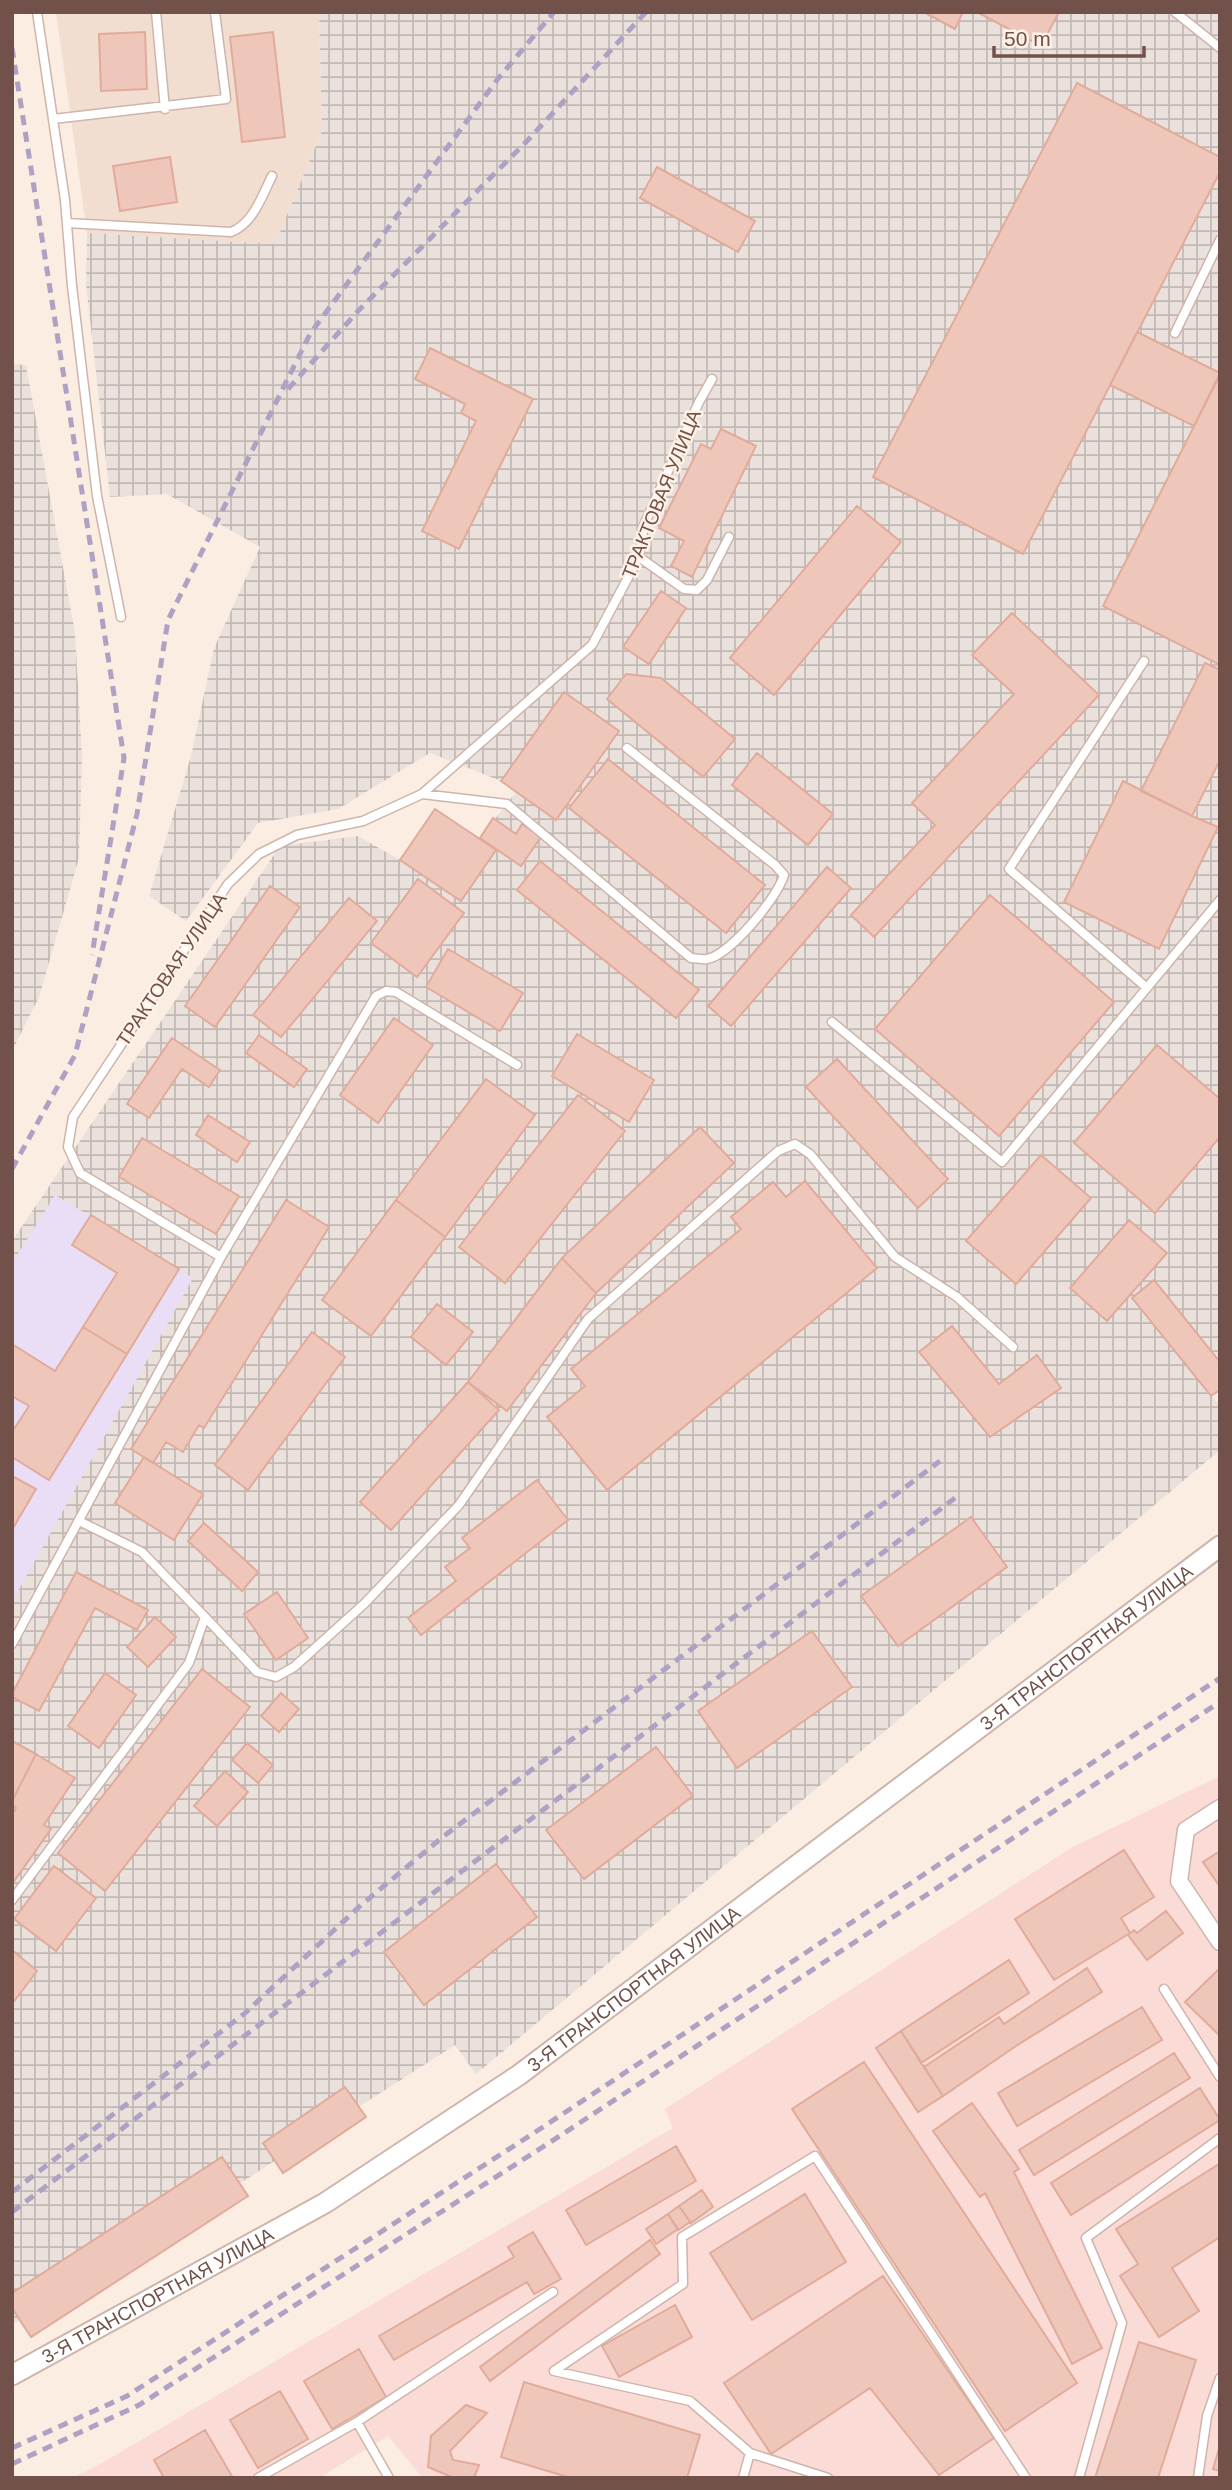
<svg xmlns="http://www.w3.org/2000/svg" width="1232" height="2490" font-family="Arial,sans-serif">
  <style>
    .residential { fill: #f2ded0 }
    .commercial { fill: #fbdbd5 }
    .industrial { fill: url(#industrial-grid) }
    .education { fill: #eadef7 }
    .building { fill: #efc7ba; stroke: #e1ab9b; stroke-width: 2 }
    .lines { fill: none; stroke-linecap: round; stroke-linejoin: round }
    .service-casing { stroke: #ceb5ac; stroke-width: 11 }
    .minor-casing { stroke: #ceb5ac; stroke-width: 19 }
    .tertiary-casing { stroke: #ceb5ac; stroke-width: 23 }
    .service { stroke: #fff; stroke-width: 8 }
    .minor { stroke: #fff; stroke-width: 16 }
    .tertiary { stroke: #fff; stroke-width: 19 }
    .rail { stroke: #aea1c3; stroke-width: 5; stroke-dasharray: 10 7; stroke-linecap: butt }
    .labels { text-anchor: middle; stroke-width: 5; stroke-linejoin: round; paint-order: stroke }
    .street-label { font-size: 19px; fill: #715149; stroke: #fef2e7 }
  </style>
  <defs>
    <pattern id="industrial-grid" width="8" height="8" patternUnits="userSpaceOnUse" patternTransform="scale(1.75)"><rect width="8" height="8" fill="#eae1dd"/><path d="M0 4h8M4 0v8" fill="none" stroke="#c2b9b5"/></pattern>
  </defs>
  <rect width="100%" height="100%" fill="#fbede1"/>
  <path class="residential" d="M56,12H319L322,131L275,245L87,233Z"/>
  <path class="commercial" d="M1220,1776V2478H427L421,2476L388,2436L319,2478H72L95,2467L673,2128L665,2109L1073,1847Z"/>
  <path class="industrial" d="M319,12H1220V1390L1212,1396L1220,1406V1450L476,2074L455,2045L37,2314L12,2324V1241L280,846L358,836L400,860L435,809L480,838L516,792L501,781L430,753L338,809L258,823L186,921L149,896L191,756L214,648L260,547L167,494L110,497L86,284L87,233L275,244L322,131Z
    M12,364L26,365L75,633L82,756L79,858L39,997L12,1051Z"/>
  <path class="education" d="M55,1195L193,1278L12,1602V1263Z"/>
  <path class="building" d="M924,12H963L955,29Z
    M977,12H1059L1041,46Z
    M145,32L147,89L101,91L99,34Z
    M273,32L285,137L242,142L230,37Z
    M1077,83L1220,157V172L1023,554L873,477Z
    M170,157L177,202L120,211L113,166Z
    M657,167L755,221L738,252L640,198Z
    M1137,332L1220,373L1194,426L1110,385Z
    M430,348L533,399L459,549L422,531L476,421L461,413L465,404L415,379Z
    M1220,375V665L1103,606Z
    M721,429L756,446L692,577L671,566L684,541L659,528L701,444L711,449Z
    M857,506L901,542L774,695L730,658Z
    M661,591L686,608L649,664L623,647Z
    M1012,613L1099,695L874,937L851,915L935,825L912,803L1014,694L972,655Z
    M1205,663L1220,670V760L1192,816L1141,791Z
    M626,674L661,678L735,739L703,777L607,699Z
    M564,692L619,731L556,820L501,781Z
    M757,753L833,814L808,845L732,785Z
    M608,759L765,885L726,933L569,808Z
    M1123,781L1192,816L1218,827L1159,949L1064,902Z
    M435,809L496,850L461,901L400,860Z
    M493,818L516,834L522,824L541,837L521,866L480,838Z
    M540,861L699,990L676,1018L517,890Z
    M827,867L851,888L731,1026L708,1006Z
    M418,879L464,913L417,977L371,943Z
    M270,886L300,907L215,1027L185,1006Z
    M990,895L1114,1002L999,1136L875,1029Z
    M349,898L377,921L281,1037L253,1015Z
    M448,949L523,993L500,1031L426,987Z
    M394,1018L433,1045L378,1123L340,1095Z
    M577,1034L654,1080L629,1122L552,1076Z
    M259,1035L307,1069L294,1087L246,1053Z
    M172,1038L220,1070L209,1087L182,1069L149,1118L127,1104Z
    M1157,1045L1220,1099V1137L1155,1213L1074,1143Z
    M837,1059L948,1179L918,1208L806,1087Z
    M486,1079L535,1115L445,1237L396,1200Z
    M578,1095L625,1131L505,1283L459,1247Z
    M208,1115L250,1142L237,1162L196,1135Z
    M700,1127L734,1163L596,1293L562,1258Z
    M142,1138L239,1196L216,1234L119,1177Z
    M1041,1155L1091,1198L1016,1284L966,1241Z
    M805,1181L877,1268L607,1490L547,1417L585,1386L571,1369L741,1229L731,1217L773,1182L786,1197Z
    M286,1200L329,1227L204,1428L199,1425L183,1452L166,1442L153,1463L131,1449Z
    M396,1200L445,1237L371,1336L322,1300Z
    M91,1215L179,1269L127,1354L83,1327L117,1273L72,1245Z
    M1129,1220L1167,1253L1107,1321L1070,1288Z
    M562,1258L596,1293L507,1411L468,1382Z
    M1154,1280L1220,1362V1390L1211,1396L1132,1298Z
    M437,1304L473,1332L446,1365L411,1337Z
    M952,1326L999,1384L1037,1355L1061,1388L990,1437L919,1352Z
    M83,1327L127,1354L49,1480L12,1457V1432L29,1406L12,1396V1344L55,1371Z
    M312,1332L345,1357L248,1490L215,1465Z
    M468,1382L499,1410L391,1530L360,1502Z
    M144,1457L203,1494L174,1540L115,1503Z
    M12,1476L36,1489L12,1530Z
    M537,1480L568,1520L421,1635L408,1618L456,1581L445,1567L470,1548L462,1538Z
    M971,1517L1007,1567L898,1646L861,1596Z
    M204,1523L258,1572L242,1591L188,1541Z
    M76,1572L148,1610L137,1630L95,1608L39,1711L12,1697V1694Z
    M277,1592L308,1638L276,1660L244,1614Z
    M155,1617L176,1637L148,1667L127,1647Z
    M812,1631L852,1687L737,1768L698,1711Z
    M202,1669L250,1707L105,1891L58,1853Z
    M105,1673L136,1695L99,1748L68,1726Z
    M281,1693L299,1709L279,1732L261,1716Z
    M12,1741L36,1754L12,1801Z
    M247,1743L273,1765L258,1783L232,1760Z
    M656,1747L693,1796L584,1879L546,1830Z
    M36,1754L75,1778L44,1825L51,1829L12,1884V1814L16,1808L12,1805V1801Z
    M225,1771L248,1792L217,1826L194,1806Z
    M1124,1850L1154,1897L1121,1918L1130,1933L1054,1980L1015,1919Z
    M1220,1851V1887L1203,1862Z
    M496,1864L537,1917L424,2005L384,1952Z
    M54,1866L96,1898L56,1951L14,1919Z
    M1166,1911L1183,1933L1147,1960L1128,1935L1134,1930L1137,1933Z
    M12,1950L37,1971L12,2004Z
    M1009,1960L1029,1993L921,2063L901,2031Z
    M1087,1968L1102,1992L1016,2046L943,2096L924,2067L999,2017L1004,2024Z
    M1220,1968V2036L1185,2002Z
    M1142,2007L1162,2040L1017,2126L998,2093Z
    M901,2031L943,2096L918,2112L876,2048Z
    M1174,2053L1190,2078L1034,2175L1019,2150Z
    M864,2062L1077,2383L1005,2431L792,2109Z
    M345,2087L366,2117L283,2173L263,2143Z
    M1200,2088L1220,2120L1071,2215L1051,2183Z
    M972,2103L1019,2169L1014,2172L1102,2348L1072,2364L985,2193L980,2197L933,2131Z
    M676,2146L696,2181L586,2245L566,2210Z
    M222,2157L248,2196L31,2337L12,2308V2293Z
    M1219,2164L1220,2237L1172,2268L1199,2311L1159,2337L1120,2276L1138,2264L1116,2229Z
    M702,2190L713,2207L691,2223L679,2206Z
    M805,2194L846,2262L752,2320L710,2253Z
    M679,2206L690,2222L678,2230L668,2214Z
    M679,2206L690,2222L678,2230L668,2214Z
    M668,2214L678,2229L656,2244L646,2229Z
    M533,2232L561,2279L534,2294L527,2282L394,2360L379,2336L514,2257L508,2247Z
    M650,2240L660,2254L490,2381L480,2367Z
    M883,2276L994,2438L939,2475L870,2388L771,2454L724,2383Z
    M675,2305L692,2337L619,2377L602,2346Z
    M1139,2342L1196,2360L1158,2478H1095Z
    M359,2349L386,2397L332,2429L304,2381Z
    M524,2382L700,2435L687,2478H571L501,2457Z
    M280,2391L308,2439L258,2468L230,2420Z
    M466,2405L487,2413L450,2451L453,2460L479,2465L474,2478H454L428,2467L431,2436Z
    M205,2430L233,2478H164L154,2460Z
    M1220,2445V2471L1213,2469Z"/>
  <g class="lines">
    <defs>
      <path id="service" d="M37,12L65,200L72,286L97,496L121,617
        M156,12L165,109
        M1175,12L1220,48
        M53,119L226,99L215,12
        M67,223L231,232C253,224 262,196 272,176
        M1175,333L1220,240
        M639,557L684,589L697,590L707,580L729,537
        M1144,661L1009,869L1147,988
        M422,794L507,804L691,958C696,958 703,960 707,959C730,955 778,897 784,875L775,865L627,748
        M832,1022L1002,1162L1220,900
        M221,1257L376,996L386,991L396,992L517,1065
        M205,1617L257,1672L276,1677L294,1667L364,1604L459,1505L588,1319L778,1151L795,1144L810,1154L895,1257L957,1297L1013,1347
        M12,1644L221,1257L80,1173L68,1147L73,1117L228,884L259,854L297,835L363,821L422,794L592,645L639,557L644,525L699,402L712,379
        M12,1900L189,1663L205,1617L142,1552L79,1521
        M1164,1989L1220,2077
        M357,2422L553,2292
        M258,2478L357,2422L389,2478
        M743,2478L750,2453
        M828,2478L750,2453L690,2401L554,2371L683,2284L682,2237L815,2156L1026,2478
        M1079,2478L1122,2323L1086,2238L1220,2138
        M1198,2478L1207,2416L1220,2378"/>
      <path id="minor" d="M1220,1808L1186,1830L1179,1881L1220,1942"/>
      <g id="tertiary">
        <path id="s1" d="M12,2375L325,2203L519,2075L1220,1546"/>
      </g>
    </defs>
    <use href="#service" class="service-casing"/>
    <use href="#minor" class="minor-casing"/>
    <use href="#tertiary" class="tertiary-casing"/>
    <use href="#service" class="service"/>
    <use href="#minor" class="minor"/>
    <use href="#tertiary" class="tertiary"/>
    <path class="rail" d="M12,48L124,758L92,955
      M288,389L359,310L528,140L646,12
      M12,1169L75,1055L137,814L168,620L310,334L497,80L554,12
      M12,2192L244,2014L360,1906L444,1836L940,1461
      M12,2212L955,1498
      M12,2448L127,2396L540,2129L1220,1678
      M12,2464L139,2405L549,2143L1220,1702"/>
  </g>
  <g class="labels">
    <g class="street-label">
      <text transform="translate(661 494) rotate(-68)" y="7">ТРАКТОВАЯ УЛИЦА</text>
      <text transform="translate(171 969) rotate(-56)" y="7">ТРАКТОВАЯ УЛИЦА</text>
      <text dy="7" stroke="none"><textPath href="#s1" startOffset="1300">3-Я ТРАНСПОРТНАЯ УЛИЦА</textPath></text>
      <text dy="7" stroke="none"><textPath href="#s1" startOffset="733">3-Я ТРАНСПОРТНАЯ УЛИЦА</textPath></text>
      <text dy="7" stroke="none"><textPath href="#s1" startOffset="166">3-Я ТРАНСПОРТНАЯ УЛИЦА</textPath></text>
    </g>
  </g>
  <rect width="1232" height="2490" fill="none" stroke="#715149" stroke-width="28"/>
  <path d="M994 46v10h150v-10" fill="none" stroke="#715149" stroke-width="3.5"/>
  <text x="1004" y="46" font-size="21" fill="#715149" stroke="#fef2e7" stroke-width="5" paint-order="stroke">50 m</text>
</svg>
